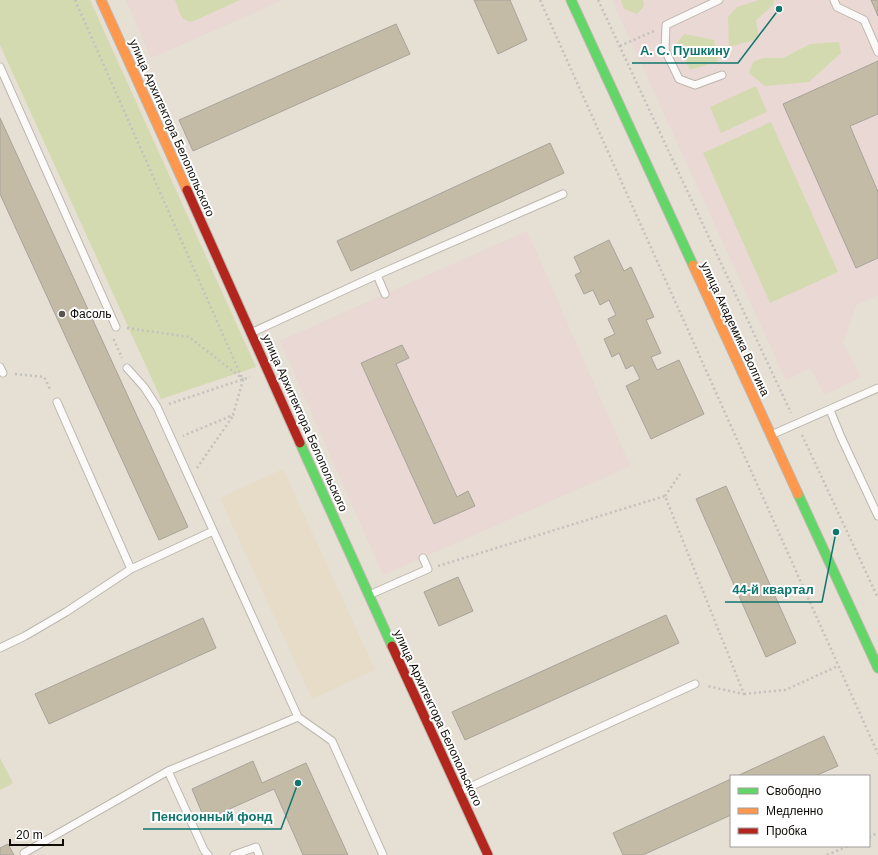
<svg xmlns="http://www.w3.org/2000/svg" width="878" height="855" font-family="Arial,sans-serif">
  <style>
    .built { fill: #e7dcc7 }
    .education { fill: #e9d8d3 }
    .green { fill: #d4dab0 }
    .building { fill: #c4bba7; stroke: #a7a39a }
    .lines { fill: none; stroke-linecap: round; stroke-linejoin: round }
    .lane-casing { stroke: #bcb7ae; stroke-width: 9 }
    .fast-casing { stroke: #bcb7ae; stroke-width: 11 }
    .slow-casing { stroke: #bcb7ae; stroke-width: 11 }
    .jam-casing { stroke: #bcb7ae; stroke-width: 11 }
    .path { stroke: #c3c1bd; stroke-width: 2.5; stroke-dasharray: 2 3; stroke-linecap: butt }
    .lane { stroke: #fbfaf9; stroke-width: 7 }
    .fast { stroke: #63d668; stroke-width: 9 }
    .slow { stroke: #ff974d; stroke-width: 9 }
    .jam { stroke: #b3261e; stroke-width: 9 }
    .poi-dot { fill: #59554d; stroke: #fff; stroke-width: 1.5 }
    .labels { text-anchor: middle; stroke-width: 4; stroke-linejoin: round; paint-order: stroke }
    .street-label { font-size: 12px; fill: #0e0b05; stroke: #fff }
    .poi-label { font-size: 12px; fill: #0e0b05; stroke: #fff; text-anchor: start }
    .leader { fill: none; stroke: #0f766e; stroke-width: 1.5 }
    .callout-dot { fill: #0f766e; stroke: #fff; stroke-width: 1.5 }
    .callout-label { font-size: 13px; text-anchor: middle; font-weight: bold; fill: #0f766e; stroke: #fff; stroke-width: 4; stroke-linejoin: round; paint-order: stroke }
  </style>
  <rect width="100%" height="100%" fill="#e5dfd4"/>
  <path class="built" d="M283,469L375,670L312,699L220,498Z"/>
  <path class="education" d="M126,0H283L151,58Z
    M612,0H878V295L856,305L843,343L861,377L825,395L810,368L786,380Z
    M527,231L630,466L383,575L280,341Z"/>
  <path class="green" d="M0,0H90L256,367L161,399L0,45Z
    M175,0H240L194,21C181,24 179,10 175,0Z
    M621,0H643L644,6L637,14L624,9Z
    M759,0H774L773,5L756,20L759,39L729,47L728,17L737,7Z
    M684,34L714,40L718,61L690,70L677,43Z
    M839,42L841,53L809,82L765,86L749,73L753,62L763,58H783L810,44Z
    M756,86L767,112L721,133L710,107Z
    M771,122L838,272L770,303L703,153Z
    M0,758L13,783L0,790Z"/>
  <path class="building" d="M474,0H510L527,40L498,54Z
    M871,0H878V16Z
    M396,24L410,54L193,151L179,120Z
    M878,61V114L850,126L878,192V258L856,268L783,104Z
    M0,118L188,527L159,540L0,194Z
    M550,143L564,173L351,271L337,241Z
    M609,240L624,271L631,267L654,317L646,320L661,353L651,357L657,370L679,360L704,414L651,439L626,386L640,379L633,365L626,369L619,353L612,357L604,339L615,334L608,319L616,315L609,300L600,305L593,290L584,294L575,275L581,272L574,257Z
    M402,345L409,358L396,364L457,497L468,491L475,506L434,524L361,363Z
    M726,486L796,643L766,657L696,499Z
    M458,577L473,611L439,626L424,592Z
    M666,615L679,643L465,740L452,712Z
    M203,618L216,648L49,724L35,694Z
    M824,736L838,766L815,776H737Z
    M253,761L262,783L306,763L348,855H303L274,789L205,820L192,789Z
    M731,779V815L643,855H623L613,833Z
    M8,844L14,855H0V848Z"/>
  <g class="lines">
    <defs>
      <path id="lane" d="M719,0L666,25L665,50L679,79L695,85L722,75
        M834,0L837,7L864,20L878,52
        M0,67L116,327
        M377,275L385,294
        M253,332L377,275L563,194
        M0,367L3,373
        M127,368L144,387L157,407L298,717
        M57,402L131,569
        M830,410L841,437L878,516
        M771,435L878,388
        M369,595L428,569L423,558
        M0,648L25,636L66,612L131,569L213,531
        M168,771L204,850L208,855
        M459,792L695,684
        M24,853L168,771L298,717L332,741L383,855
        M234,855L256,847L259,855"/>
      <path id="fast" d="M571,0L693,265
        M300,443L392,646
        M798,494L878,668"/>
      <path id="slow" d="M101,0L187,190
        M693,265L798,494"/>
      <path id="jam" d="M187,190L300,443
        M392,646L488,855"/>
    </defs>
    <use href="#lane" class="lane-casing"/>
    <use href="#fast" class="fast-casing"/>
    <use href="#slow" class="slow-casing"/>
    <use href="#jam" class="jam-casing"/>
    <path class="path" d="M75,0L243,380L233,415L183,436
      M540,0L878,754
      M598,0L791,413
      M620,46L654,31
      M127,328L189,337L243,379
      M114,339V340L122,358
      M15,374L44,377L51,391
      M169,404L250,377
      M802,435L878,598
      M197,468L233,416
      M665,496L680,474
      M438,566L665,496L744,694L707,686
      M744,694L785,690L838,666
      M869,837L878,833
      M827,855L848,846"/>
    <use href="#lane" class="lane"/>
    <use href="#fast" class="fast"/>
    <use href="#slow" class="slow"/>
    <use href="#jam" class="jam"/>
  </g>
  <circle class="poi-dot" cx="62" cy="314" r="4"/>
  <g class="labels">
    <g class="street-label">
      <text transform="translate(172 128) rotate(66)" y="4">улица Архитектора Белопольского</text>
      <text transform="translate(735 329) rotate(65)" y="4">улица Академика Волгина</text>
      <text transform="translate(305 423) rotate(66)" y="4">улица Архитектора Белопольского</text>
      <text transform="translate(438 718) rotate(65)" y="4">улица Архитектора Белопольского</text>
    </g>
    <g class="poi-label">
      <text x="70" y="318">Фасоль</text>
    </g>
  </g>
  <path class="leader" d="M779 9L738 63H632M836 532L822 602H725M298 783L281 829H143"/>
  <g class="callout-dot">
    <circle cx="779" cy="9" r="4"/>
    <circle cx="836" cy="532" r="4"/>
    <circle cx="298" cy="783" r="4"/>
  </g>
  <g class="callout-label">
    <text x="685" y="55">А. С. Пушкину</text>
    <text x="773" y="594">44-й квартал</text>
    <text x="212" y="821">Пенсионный фонд</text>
  </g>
  <rect x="730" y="775" width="140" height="72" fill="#ffffff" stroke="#9f9d9b"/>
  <rect x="738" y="788" width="20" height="6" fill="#63d668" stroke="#9f9d9b"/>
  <text x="766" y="795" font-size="12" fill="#0e0b05">Свободно</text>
  <rect x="738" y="808" width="20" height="6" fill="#ff974d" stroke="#9f9d9b"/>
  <text x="766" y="815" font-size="12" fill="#0e0b05">Медленно</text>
  <rect x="738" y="828" width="20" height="6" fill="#b3261e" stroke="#9f9d9b"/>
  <text x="766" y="835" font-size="12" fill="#0e0b05">Пробка</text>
  <path d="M10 839v6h53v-6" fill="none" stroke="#0e0b05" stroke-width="2"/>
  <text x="16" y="839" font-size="12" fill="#0e0b05" stroke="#ffffff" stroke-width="3" paint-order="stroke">20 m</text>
</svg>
